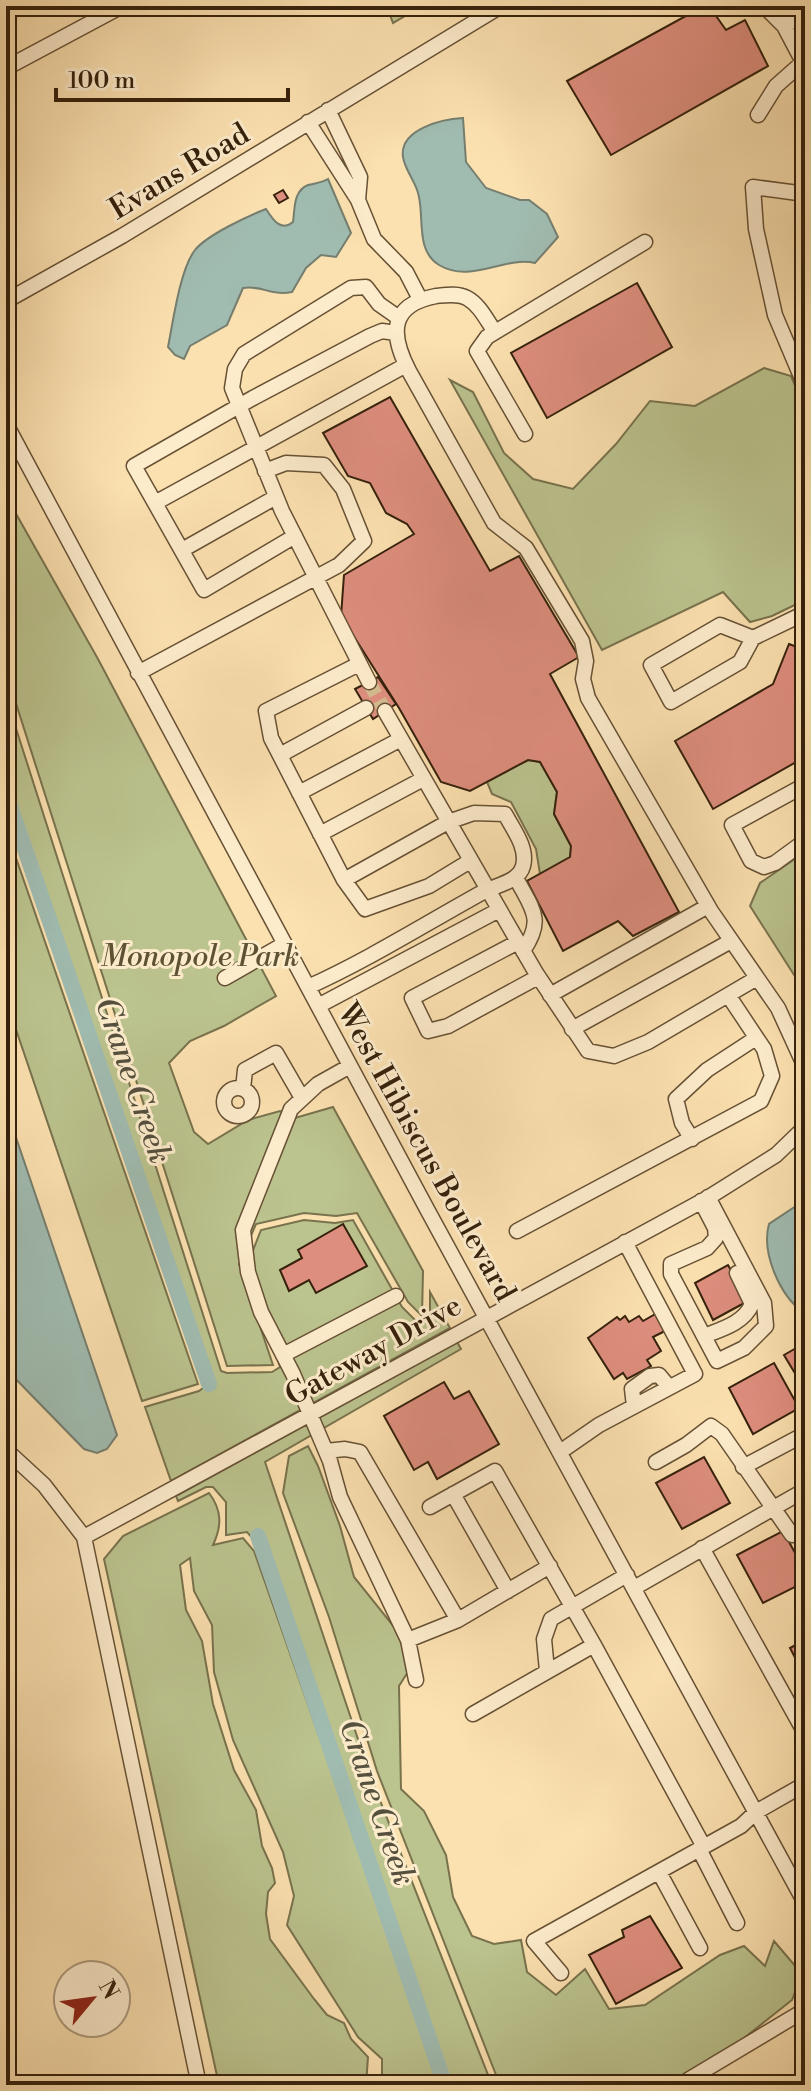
<svg xmlns="http://www.w3.org/2000/svg" width="811" height="2091" font-family="'Libre Bodoni',serif">
  <style>
    .green { fill: #bbc38e; stroke: #78724d; stroke-width: 2 }
    .water { fill: #a0bcb1; stroke: #757e6f; stroke-width: 2 }
    .lines { fill: none; stroke-linecap: round; stroke-linejoin: round }
    .canal { stroke: #a0bcb1; stroke-width: 16 }
    .building { fill: #de8e7e; stroke: #35210c; stroke-width: 2 }
    .minor-tunnel { stroke: #d4bb8f; stroke-width: 14; stroke-dasharray: 14 7; stroke-linecap: butt }
    .minor-casing { stroke: #675135; stroke-width: 17 }
    .minor { stroke: #fdeccc; stroke-width: 14 }
    .labels { text-anchor: middle; stroke-width: 6; stroke-linejoin: round; paint-order: stroke }
    .street-label { font-size: 30px; fill: #35210c; stroke: #fdeccc }
    .park-label { font-size: 30px; font-style: italic; fill: #5d5233; stroke: #fdeccc }
    .water-label { font-size: 32px; font-style: italic; fill: #55503e; stroke: #fdeccc }
  </style>
  <rect width="100%" height="100%" fill="#fce1b0"/>
  <filter id="stains"><feTurbulence type="fractalNoise" baseFrequency=".0025" numOctaves="4"/><feColorMatrix values="0 0 0 0 .2 0 0 0 0 .09 0 0 0 0 .02 0 0 0 .5 -.17"/></filter>
  <radialGradient id="worn" r=".72"><stop offset=".6" stop-color="#630" stop-opacity="0"/><stop offset="1" stop-color="#630" stop-opacity=".3"/></radialGradient>
  <path class="green" d="M379,6H422L393,23L387,7L381,11Z
    M764,368L791,376L805,409V600L772,616L750,622L723,592L602,650L450,380L473,392L504,453L533,479L573,489L616,444L650,401L695,406Z
    M6,496L98,659L276,996L224,1026L190,1041L169,1063L194,1132L208,1144L248,1120L280,1111L295,1118L333,1107L423,1271L422,1316L408,1302L357,1213L336,1216L304,1213L256,1224L239,1264L273,1365L227,1366L6,672Z
    M6,697L221,1371L227,1373L272,1372L280,1367L248,1263L261,1230L304,1220L335,1223L353,1220L402,1307L418,1323H425L430,1316V1292L450,1328L171,1481L145,1407L199,1391L203,1388L205,1381L6,805Z
    M528,760L540,762L557,792L554,814L571,846L570,857L540,874L536,849L511,802L492,794L487,782Z
    M6,829L198,1384L142,1401L6,1000Z
    M805,852V992L750,906L760,883Z
    M457,1342L461,1349L265,1462L370,1775L492,2085H450L261,1548L247,1532L226,1535V1502L213,1487H206L178,1501L176,1496Z
    M308,1446L318,1466L340,1526L354,1577L395,1628L411,1667L399,1686L401,1789L424,1811L446,1855L453,1897L472,1936L494,1944L521,1940L527,1972L556,1995L585,1969L609,2009L645,2005L720,1955L744,1946L765,1966L774,1941L802,1974L792,2000L685,2085H500L377,1771L329,1617L283,1493L289,1456Z
    M209,1493C222,1510 222,1526 213,1545L243,1538L254,1551L442,2085H382V2059L358,2037L287,1925L294,1896L283,1852L233,1740L214,1672L212,1625L194,1591L190,1558L180,1565L186,1610L202,1641L213,1704L234,1770L256,1810L262,1846L272,1868L275,1883L268,1892L266,1914L270,1939L314,1999L327,2015L344,2023L351,2039L368,2057L366,2085H219L104,1559L123,1536Z"/>
  <path class="water" d="M463,118L466,162L486,188L520,200H529L547,214L558,237L535,263C504,256 471,284 439,265C416,251 424,220 419,197C417,183 405,171 403,157C399,129 443,119 463,118Z
    M328,179L351,233L336,257L321,255L306,268L292,292C269,296 263,285 243,288L227,325L190,346L184,359L175,355L168,347C173,322 180,269 195,250C207,235 248,216 266,209C273,220 281,232 293,222C295,209 293,191 308,185C316,183 321,183 328,179Z
    M6,1108L117,1435L107,1449L97,1453L84,1449L6,1369Z
    M805,1200V1313H804C780,1296 761,1253 769,1224Z"/>
  <g class="lines">
    <path class="canal" d="M6,794L209,1384
      M258,1536L445,2085"/>
  </g>
  <path class="building" d="M704,6H709L726,30L745,20L768,66L611,155L567,81Z
    M283,190L288,198L279,203L274,195Z
    M637,283L672,347L547,418L511,353Z
    M390,397L490,571L519,556L579,657L550,674L679,912L633,936L618,921L563,951L527,881L570,857L571,846L554,814L557,792L540,762L528,760L470,791L441,782L399,708L341,616L344,575L414,534L407,524L386,513L370,483L348,476L323,433Z
    M789,644L805,650V757L713,809L675,741L773,684Z
    M378,677L396,704L373,719L355,689Z
    M343,1224L367,1266L316,1293L309,1280L289,1291L280,1270L302,1258L298,1250Z
    M728,1265L748,1301L713,1320L695,1283Z
    M657,1313L667,1330L653,1337L661,1351L647,1360L651,1366L646,1369L627,1379L623,1373L614,1379L588,1338L617,1317L620,1320L625,1316L629,1322L639,1316L643,1321Z
    M805,1343V1390L784,1355Z
    M774,1363L799,1408L753,1434L729,1388Z
    M444,1382L454,1399L469,1391L499,1444L437,1479L428,1462L414,1470L384,1416Z
    M704,1457L730,1503L682,1529L656,1483Z
    M783,1531L805,1571V1582L763,1603L737,1555Z
    M805,1640V1677L790,1648Z
    M650,1916L682,1968L616,2004L589,1955L624,1937L622,1930Z"/>
  <g class="lines">
    <path class="minor-tunnel" d="M369,682L385,711"/>
    <defs>
      <path id="minor" d="M784,26L805,14
        M6,68L122,6
        M328,110L360,177L358,200
        M758,115L776,86L803,62L784,26L764,6
        M308,122L358,200L374,239L406,272L420,299
        M805,190L798,193L753,187L756,229L775,315L805,386
        M6,301L122,236L501,6
        M495,332C487,321 480,305 467,298C458,293 446,295 436,296C389,305 390,334 409,371L494,523L526,548L582,641L586,661L583,679L588,698L711,911L778,1008L805,1067
        M6,424L428,1211L805,1903
        M525,434L477,351L487,337L645,242
        M155,503L406,365
        M295,536L204,590L134,466L253,398L370,336L382,331L396,333
        M182,550L276,497
        M720,625L753,638L740,662L671,702L651,665Z
        M753,638L805,613
        M359,664L266,711L271,738L344,880L365,909L429,886L470,861
        M138,673L339,565L364,541L343,489L324,465L286,463L265,471
        M369,682L282,511L232,388L235,369L244,354L351,288L366,287L379,304L399,318
        M385,711L536,973L588,1051L614,1056L648,1042L757,978
        M280,755L366,708
        M805,785L732,825L751,861L764,867L775,863L805,841
        M299,793L401,739
        M320,834L423,779
        M516,878C532,909 545,919 523,951
        M518,942L412,998L428,1031L448,1026L538,977
        M225,978L284,944
        M308,987C368,960 425,924 483,892C496,885 519,882 523,866C528,848 513,829 505,814L474,813L448,822L344,880
        M550,995L708,906
        M318,1006L499,910
        M572,1029L731,941
        M350,1066L318,1084L291,1109L243,1230L248,1272L261,1312L293,1374L330,1461L340,1497L408,1640L416,1680
        M224 1102a14 14 0 1 1 28 0a14 14 0 1 1-28 0Z
        M243,1089L245,1070L276,1053L302,1098
        M692,1139L682,1123L676,1099L707,1070L756,1038
        M701,1201L715,1228L716,1238L707,1248L671,1264V1274L717,1361L744,1348L766,1326L764,1303L708,1197
        M517,1231L761,1101L772,1076L764,1049L728,995
        M704,1336C722,1329 744,1323 752,1304L737,1273
        M283,1355L396,1296
        M634,1406L632,1389L650,1376L659,1375L669,1387
        M6,1450L44,1485L84,1537L199,2085
        M326,1451L345,1449L360,1452L458,1620
        M560,1452L599,1425L695,1374L625,1242
        M656,1462L686,1445L711,1426L722,1434L792,1535L805,1533
        M743,1467L805,1434
        M453,1494L508,1591
        M430,1507L495,1471L594,1645L704,1847
        M84,1537L706,1199L776,1155L805,1127
        M702,1548L805,1733
        M634,1588L805,1490
        M408,1640L458,1620L550,1566
        M547,1671L544,1639L551,1619L627,1575
        M473,1714L594,1645
        M699,1849L737,1923
        M659,1872L700,1948
        M561,1973L534,1941L741,1826L756,1812L805,1784
        M691,2085L688,2080L805,2010"/>
    </defs>
    <use href="#minor" class="minor-casing"/>
    <use href="#minor" class="minor"/>
  </g>
  <g class="labels">
    <g class="street-label">
      <text transform="translate(179 171) rotate(-31)" y="10">Evans Road</text>
      <text transform="translate(427 1152) rotate(61)" y="10">West Hibiscus Boulevard</text>
      <text transform="translate(373 1350) rotate(-29)" y="10">Gateway Drive</text>
    </g>
    <g class="park-label">
      <text x="200" y="966">Monopole Park</text>
    </g>
    <g class="water-label">
      <text transform="translate(134 1080) rotate(71)" y="11">Crane Creek</text>
      <text transform="translate(378 1802) rotate(71)" y="11">Crane Creek</text>
    </g>
  </g>
  <rect width="811" height="2091" fill="none" stroke="#fce1b0" stroke-width="32"/>
  <rect x="8" y="8" width="795" height="2075" fill="none" stroke="#35210c" stroke-width="4"/>
  <rect x="16" y="16" width="779" height="2059" fill="none" stroke="#35210c" stroke-width="2"/>
  <g transform="translate(92 1999) rotate(61)"><circle r="38" fill="#fdeccc" stroke="#ad9b7f" stroke-width="2"/>
  <path d="M0-6L14 30L0 20L-14 30Z" fill="#8f2418"/>
  <text y="-12" font-size="22" font-weight="bold" text-anchor="middle" fill="#35210c">N</text>
  </g>
  <path d="M56 88v12h232v-12" fill="none" stroke="#35210c" stroke-width="4"/>
  <text x="68" y="88" font-size="24" fill="#35210c" stroke="#fdeccc" stroke-width="6" paint-order="stroke">100 m</text>
  <rect width="100%" height="100%" filter="url(#stains)"/>
  <rect width="100%" height="100%" fill="url(#worn)"/>
</svg>
